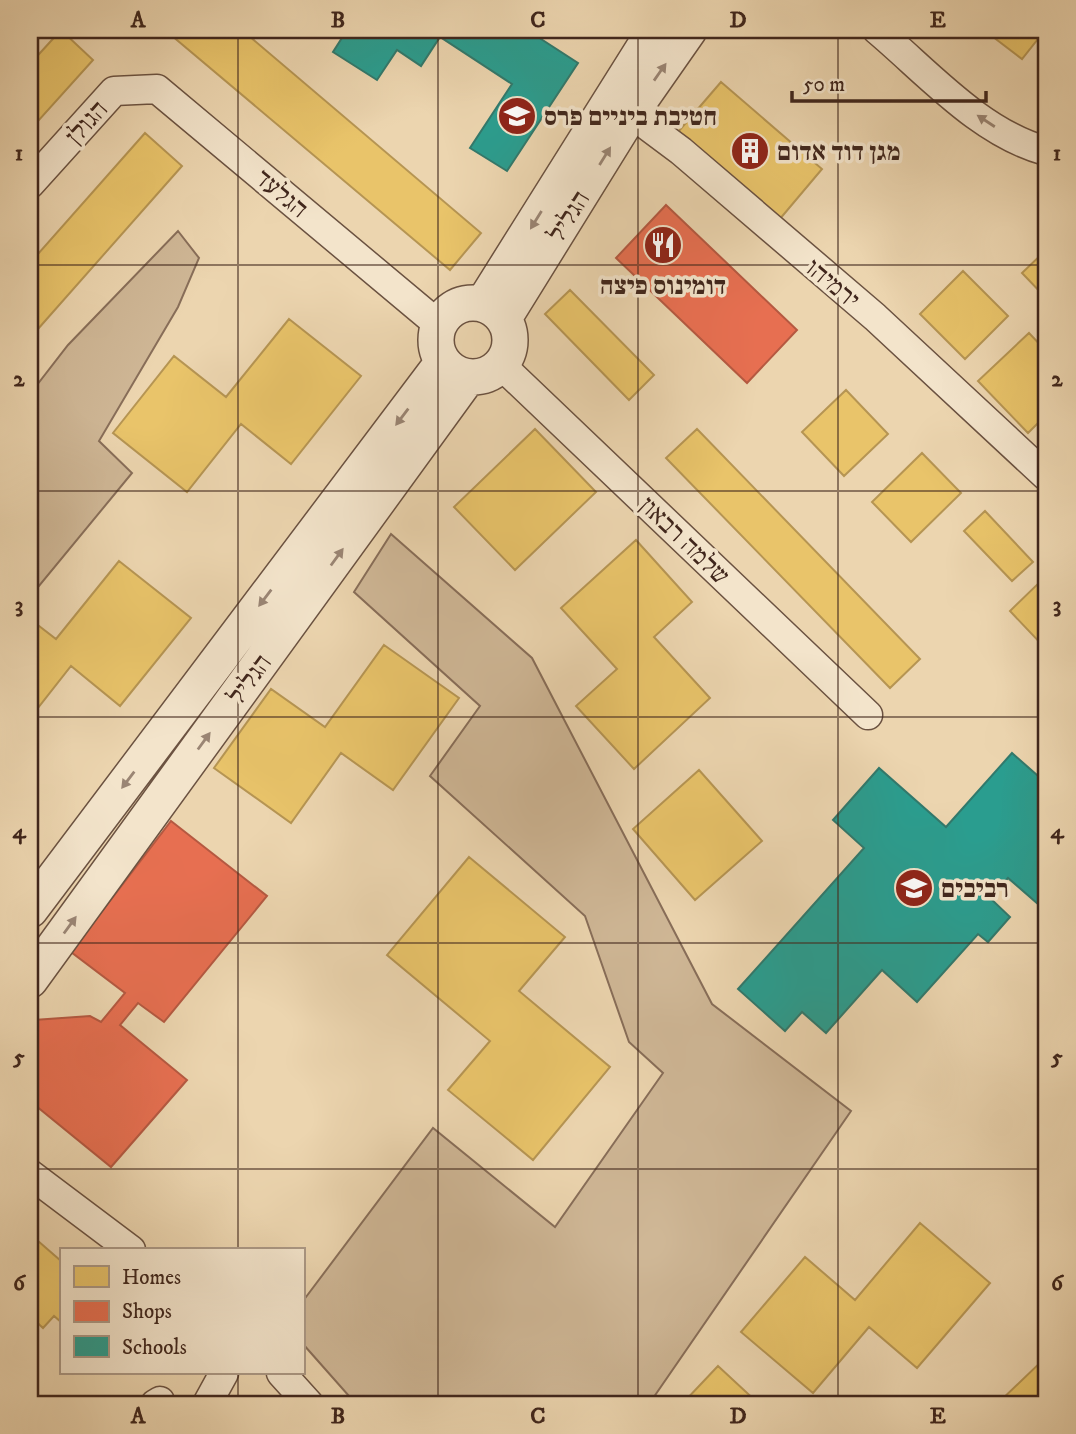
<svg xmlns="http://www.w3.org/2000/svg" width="1076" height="1434" font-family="'IM FELL DW Pica','Frank Ruhl Libre',serif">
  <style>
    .green { fill: #cfb796; stroke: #886e59; stroke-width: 2 }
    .homes { fill: #e9c46a; stroke: #b69553; stroke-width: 2 }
    .shops { fill: #e76f51; stroke: #b55941; stroke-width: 2 }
    .schools { fill: #2a9d8f; stroke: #31796c; stroke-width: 2 }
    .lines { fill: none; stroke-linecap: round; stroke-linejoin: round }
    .minor-casing { stroke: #6b5241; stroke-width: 31 }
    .tertiary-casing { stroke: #6b5241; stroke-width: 38 }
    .minor { stroke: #f3e4cb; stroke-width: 28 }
    .tertiary { stroke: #f3e4cb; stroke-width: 35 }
    .oneway { fill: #9a8574 }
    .grid { fill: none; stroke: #40261c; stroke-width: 2; stroke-opacity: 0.55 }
    .labels { text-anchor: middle; stroke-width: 7; stroke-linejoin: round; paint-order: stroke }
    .poi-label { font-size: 26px; font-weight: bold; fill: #40261c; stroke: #f3e4cb; text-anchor: start }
    .street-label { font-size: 26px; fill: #40261c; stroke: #f3e4cb }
    .neatline { fill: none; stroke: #40261c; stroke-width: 2.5 }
    .grid-label { font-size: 23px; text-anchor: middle; font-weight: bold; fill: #40261c }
  </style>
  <rect width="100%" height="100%" fill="#ecd5af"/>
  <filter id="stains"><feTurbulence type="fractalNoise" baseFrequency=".00286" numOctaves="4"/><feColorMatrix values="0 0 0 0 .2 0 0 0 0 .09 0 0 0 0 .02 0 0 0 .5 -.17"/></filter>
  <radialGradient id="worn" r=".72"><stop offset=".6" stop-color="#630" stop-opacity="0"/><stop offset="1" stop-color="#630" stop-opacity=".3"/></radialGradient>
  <path class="green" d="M178,231L199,258L178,307L99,441L132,473L34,592L30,590V394L68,345Z
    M391,534L532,658L712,1004L851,1111L649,1404H356L303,1344V1301L433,1128L555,1227L663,1073L629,1042L585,916L430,776L480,706L354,592Z"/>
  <path class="homes" d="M61,30L93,60L30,130V64Z
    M165,30H242L481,233L450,270Z
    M984,30H1045L1022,59Z
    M721,82L822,169L779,220L678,132Z
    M145,133L182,166L30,338V263Z
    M1046,250V298L1022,273Z
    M963,271L1008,316L965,359L920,314Z
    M570,290L654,375L629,400L545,314Z
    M289,319L361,376L291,464L241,424L187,492L113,433L174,356L226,397Z
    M1029,333L1046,351V415L1028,433L978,381Z
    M846,390L888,434L844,476L802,432Z
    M535,429L596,492L515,570L454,507Z
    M697,429L920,659L890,688L666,458Z
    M922,453L961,493L911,542L872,502Z
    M985,511L1033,562L1012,581L964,531Z
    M636,540L692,602L654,637L710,698L634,769L576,706L617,669L561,608Z
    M119,561L191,618L120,706L71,666L30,718V619L56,639Z
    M1046,576V649L1010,611Z
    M384,645L459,698L393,790L341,753L291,823L214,768L271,689L325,727Z
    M699,770L762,841L695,900L633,829Z
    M469,857L565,937L519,991L610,1067L533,1160L448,1090L490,1041L387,955Z
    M920,1223L990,1283L917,1368L869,1327L813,1393L741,1332L805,1257L855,1300Z
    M30,1234L61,1261V1322L54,1316L43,1328L30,1316Z
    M1046,1357V1404H997Z
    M718,1366L759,1404H682Z"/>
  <path class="shops" d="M666,205L797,330L747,383L616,258Z
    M171,821L267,896L164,1022L138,1003L120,1025L187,1080L111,1167L30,1101V1027L34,1020L90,1016L101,1022L125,993L71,952Z"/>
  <path class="schools" d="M347,30H527L578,63L507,171L470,148L512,84L440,37L421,66L397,50L377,80L333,52Z
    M1012,753L1046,783V911L1008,878L990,898L1010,917L988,942L978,934L917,1002L882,970L826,1033L802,1012L785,1031L738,989L864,848L833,820L879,768L946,827Z"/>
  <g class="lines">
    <defs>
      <path id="minor" d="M877,30C928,73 980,133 1046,151
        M614,101L681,151L875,317L1046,476
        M30,184L114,91L157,89L439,325
        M501,365L868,715
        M30,1174L131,1250
        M281,1373L309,1404
        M155,1404L160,1401
        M207,1404L224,1373"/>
      <path id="tertiary" d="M436 340a37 37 0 1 1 74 0a37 37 0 1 1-74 0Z
        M483,304L655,30
        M504,318L631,113L689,30
        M30,910L443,362
        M30,980L468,377"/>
    </defs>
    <use href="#minor" class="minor-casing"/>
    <use href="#tertiary" class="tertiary-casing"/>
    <use href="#minor" class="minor"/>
    <use href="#tertiary" class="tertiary"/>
  </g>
  <defs><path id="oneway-solid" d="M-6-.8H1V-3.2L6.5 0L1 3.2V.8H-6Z" transform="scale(1.75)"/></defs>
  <g class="oneway">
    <use href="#oneway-solid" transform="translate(660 72) rotate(-55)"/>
    <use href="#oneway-solid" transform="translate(986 121) rotate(-147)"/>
    <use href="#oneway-solid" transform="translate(605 156) rotate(-58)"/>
    <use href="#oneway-solid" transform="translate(536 220) rotate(122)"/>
    <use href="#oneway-solid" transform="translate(402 417) rotate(127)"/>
    <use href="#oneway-solid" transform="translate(337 557) rotate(-54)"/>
    <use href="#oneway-solid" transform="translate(265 598) rotate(127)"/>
    <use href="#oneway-solid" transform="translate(204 741) rotate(-54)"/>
    <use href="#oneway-solid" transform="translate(128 780) rotate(127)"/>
    <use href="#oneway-solid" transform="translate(70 925) rotate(-54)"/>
  </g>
  <path class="grid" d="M238,30V1250M438,30V1404M638,30V1404M838,30V1404M30,265H1046M30,491H1046M30,717H1046M30,943H1046M30,1169H1046M238,1373V1404"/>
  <defs>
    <symbol id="school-disc" viewBox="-11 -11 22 22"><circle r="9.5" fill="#8f2418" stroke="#f3e4cb"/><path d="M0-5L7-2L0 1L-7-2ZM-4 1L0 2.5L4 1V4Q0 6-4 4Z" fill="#fff"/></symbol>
    <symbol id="building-disc" viewBox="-11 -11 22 22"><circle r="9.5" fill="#8f2418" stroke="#f3e4cb"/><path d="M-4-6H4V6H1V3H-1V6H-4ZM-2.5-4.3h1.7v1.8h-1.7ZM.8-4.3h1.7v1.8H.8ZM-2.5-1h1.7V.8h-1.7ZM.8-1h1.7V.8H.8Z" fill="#fff"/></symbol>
    <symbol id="restaurant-disc" viewBox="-11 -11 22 22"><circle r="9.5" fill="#8f2418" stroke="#f3e4cb"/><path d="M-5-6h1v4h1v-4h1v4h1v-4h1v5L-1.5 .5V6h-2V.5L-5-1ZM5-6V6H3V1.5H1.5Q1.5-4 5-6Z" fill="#fff"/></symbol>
  </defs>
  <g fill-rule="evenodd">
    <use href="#school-disc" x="495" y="94" width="44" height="44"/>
    <use href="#building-disc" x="728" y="129" width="44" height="44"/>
    <use href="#restaurant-disc" x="641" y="223" width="44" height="44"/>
    <use href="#school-disc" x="892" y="866" width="44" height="44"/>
  </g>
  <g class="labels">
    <g class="poi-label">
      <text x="544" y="125">חטיבת ביניים פרס</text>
      <text x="777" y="160">מגן דוד אדום</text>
      <text x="663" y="294" text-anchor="middle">דומינוס פיצה</text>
      <text x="941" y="897">רביבים</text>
    </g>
    <g class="street-label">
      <text transform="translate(86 122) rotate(-48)" y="9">הגולן</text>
      <text transform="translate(282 193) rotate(40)" y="9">הגלעד</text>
      <text transform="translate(568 216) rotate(-58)" y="9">הגליל</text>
      <text transform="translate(833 283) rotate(40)" y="9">ירמיהו</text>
      <text transform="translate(685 540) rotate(44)" y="9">שלמה רבאון</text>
      <text transform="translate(249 679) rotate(-54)" y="9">הגליל</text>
    </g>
  </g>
  <rect width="1076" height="1434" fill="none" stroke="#ecd5af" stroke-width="77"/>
  <rect x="60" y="1248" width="245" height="126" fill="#f3e4cb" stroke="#ab9885" stroke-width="2"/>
  <rect x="74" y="1266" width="35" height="21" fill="#e9c46a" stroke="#ab9885" stroke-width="2"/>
  <text x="122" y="1284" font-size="21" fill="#40261c">Homes</text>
  <rect x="74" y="1301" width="35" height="21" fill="#e76f51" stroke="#ab9885" stroke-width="2"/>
  <text x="122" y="1318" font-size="21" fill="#40261c">Shops</text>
  <rect x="74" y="1336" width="35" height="21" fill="#2a9d8f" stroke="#ab9885" stroke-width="2"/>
  <text x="122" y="1354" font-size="21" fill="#40261c">Schools</text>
  <path d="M792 91v10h194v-10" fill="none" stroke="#40261c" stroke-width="3.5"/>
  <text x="803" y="91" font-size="21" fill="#40261c" stroke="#f3e4cb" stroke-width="5" paint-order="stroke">50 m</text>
  <rect x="38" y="38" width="1000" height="1358" class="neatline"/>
  <g class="grid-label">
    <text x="138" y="27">A</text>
    <text x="338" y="27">B</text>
    <text x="538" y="27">C</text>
    <text x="738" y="27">D</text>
    <text x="938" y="27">E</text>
    <text x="19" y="160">1</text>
    <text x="1057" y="160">1</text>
    <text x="19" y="386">2</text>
    <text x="1057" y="386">2</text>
    <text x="19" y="612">3</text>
    <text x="1057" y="612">3</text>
    <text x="19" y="838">4</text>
    <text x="1057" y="838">4</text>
    <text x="19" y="1064">5</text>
    <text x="1057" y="1064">5</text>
    <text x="19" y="1290">6</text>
    <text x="1057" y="1290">6</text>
    <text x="138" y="1423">A</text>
    <text x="338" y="1423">B</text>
    <text x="538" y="1423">C</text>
    <text x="738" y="1423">D</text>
    <text x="938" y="1423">E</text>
  </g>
  <rect width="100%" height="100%" filter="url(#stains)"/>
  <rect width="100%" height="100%" fill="url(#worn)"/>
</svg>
